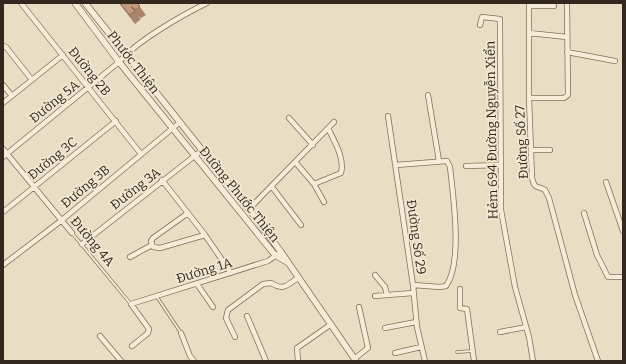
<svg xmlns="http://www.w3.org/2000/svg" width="626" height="364" font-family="Bitter,serif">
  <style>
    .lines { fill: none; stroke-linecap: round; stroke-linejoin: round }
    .service-casing { stroke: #81705c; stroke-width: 3.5 }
    .minor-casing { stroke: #81705c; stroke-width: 6 }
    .tertiary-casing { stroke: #81705c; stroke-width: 7 }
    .service { stroke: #f5ebd6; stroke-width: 2 }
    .minor { stroke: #f5ebd6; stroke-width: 4.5 }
    .tertiary { stroke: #f5ebd6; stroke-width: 5.5 }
    .wall { fill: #a8846c }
    .building { fill: #c39a7d; stroke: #886c58 }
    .labels { text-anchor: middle; stroke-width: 3.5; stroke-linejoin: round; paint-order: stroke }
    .street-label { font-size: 13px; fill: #33281f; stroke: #f1e8d2 }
  </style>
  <rect width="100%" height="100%" fill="#e9dec4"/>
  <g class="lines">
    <defs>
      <path id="service" d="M72,233L130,303
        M157,297L181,333
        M457,352L472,351"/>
      <path id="minor" d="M21,3L141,154
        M529,3V98L532,178C535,190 537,185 545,190L549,198L575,295L598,361
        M529,6H554
        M480,25L482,17L500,19L501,210L515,287L529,337L533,361
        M529,33L567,37
        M3,46L6,47L32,80
        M567,52L615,61
        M3,85L12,96
        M428,95L439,161
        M529,98H564L568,95L567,3
        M3,103L63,55
        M388,116L413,285L417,327L425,361
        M289,118L313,145
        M3,149L72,233
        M532,150H550
        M3,157L119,62C137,41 182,15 207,3
        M296,163L314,184L341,173C345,158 334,141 328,128
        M396,165L447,161L450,167C453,195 463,263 446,286L440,287L413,285
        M466,166L501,165
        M162,180L205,235L231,273
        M606,182L623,231
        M314,184L324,202
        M272,187L301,225
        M249,209L334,122
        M3,212L116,121
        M188,213L153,238L151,241L153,247L160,248L205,235
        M584,213L597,255L608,277H623
        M82,244L201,151
        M130,257L152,245
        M3,265L62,220L179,123
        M375,275L385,287L387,295
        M197,284L213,307
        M460,289V308L467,309L474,361
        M375,296L413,293
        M247,316L266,361
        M385,328L416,322
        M500,332L526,327
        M181,333L190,356L194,361
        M100,336L121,361
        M235,337L226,318L228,310L263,284L271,283C284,291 287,285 298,278
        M132,346L148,333L149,329L131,304L268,261L278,254
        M395,353L421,347
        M354,359L368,348L359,307
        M298,361L297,348L330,325"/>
      <path id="tertiary" d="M75,3L119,62L275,255L287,262
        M85,3L249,209L281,252L356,361"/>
    </defs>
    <use href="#service" class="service-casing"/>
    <use href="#minor" class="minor-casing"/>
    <use href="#tertiary" class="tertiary-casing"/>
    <use href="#service" class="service"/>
    <use href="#minor" class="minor"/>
    <use href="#tertiary" class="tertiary"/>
  </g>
  <path class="wall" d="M119,3H137L146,15L141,18L138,16L141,19L135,24Z"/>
  <path class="building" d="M120,3H137L140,6L136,10L131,7L135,11L130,15L121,5L123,3L120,4Z"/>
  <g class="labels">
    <g class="street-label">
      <text transform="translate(134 62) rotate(52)" y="5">Phước Thiện</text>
      <text transform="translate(90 71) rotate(51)" y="5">Đường 2B</text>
      <text transform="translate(54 101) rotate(-39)" y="5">Đường 5A</text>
      <text transform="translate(491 130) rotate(-91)" y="5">Hẻm 694 Đường Nguyễn Xiển</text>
      <text transform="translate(521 142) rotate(-93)" y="5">Đường Số 27</text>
      <text transform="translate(52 158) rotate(-39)" y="5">Đường 3C</text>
      <text transform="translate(85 186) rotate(-40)" y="5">Đường 3B</text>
      <text transform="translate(135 188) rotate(-38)" y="5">Đường 3A</text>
      <text transform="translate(240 194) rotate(51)" y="5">Đường Phước Thiện</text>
      <text transform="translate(417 237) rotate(82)" y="5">Đường Số 29</text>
      <text transform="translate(93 241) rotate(50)" y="5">Đường 4A</text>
      <text transform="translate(204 270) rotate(-17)" y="5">Đường 1A</text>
    </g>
  </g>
  <rect width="626" height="364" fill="none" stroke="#33281f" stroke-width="8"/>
</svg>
